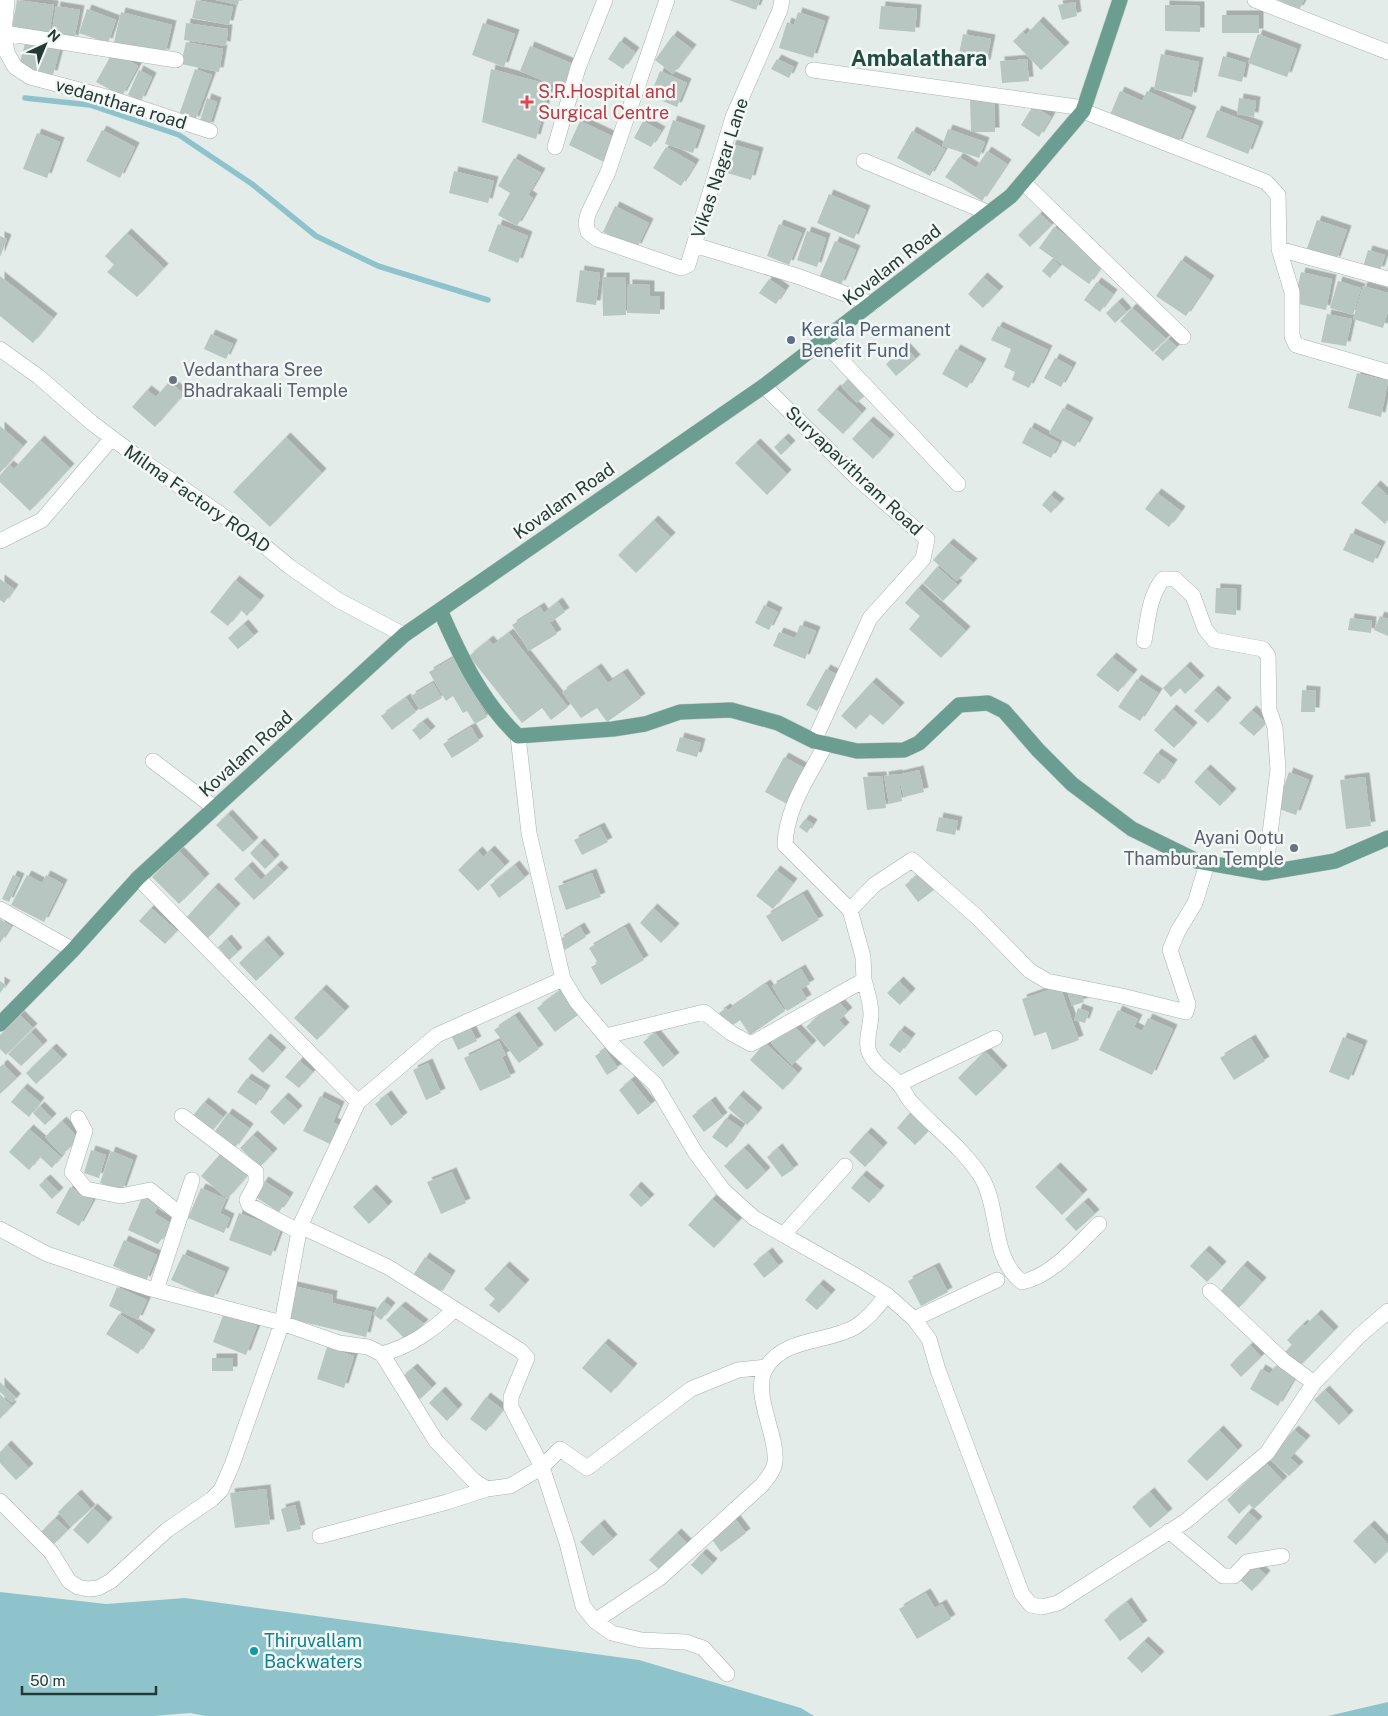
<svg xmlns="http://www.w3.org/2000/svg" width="1388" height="1716" font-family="'Public Sans',sans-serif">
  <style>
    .water { fill: #8fc3cc }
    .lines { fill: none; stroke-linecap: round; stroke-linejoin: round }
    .stream { stroke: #8fc3cc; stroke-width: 5.5 }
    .building { fill: #b8c6c1; filter: url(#shadow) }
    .minor-casing { stroke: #a6b3af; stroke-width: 16 }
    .major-casing { stroke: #c2c8c6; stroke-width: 16 }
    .minor { stroke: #fff; stroke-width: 15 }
    .major { stroke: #6b9e91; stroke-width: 15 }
    .health-dot { fill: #e0444e; stroke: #f3f8f6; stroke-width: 2 }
    .service-dot { fill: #5c6f8a; stroke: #f3f8f6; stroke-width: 2 }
    .worship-dot { fill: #6b7280; stroke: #f3f8f6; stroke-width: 2 }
    .culture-dot { fill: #0f9aa8; stroke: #f3f8f6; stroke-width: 2 }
    .labels { text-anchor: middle; stroke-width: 5; stroke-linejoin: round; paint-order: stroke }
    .health-label { font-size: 18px; fill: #be3a42; stroke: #f3f8f6; text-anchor: start }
    .street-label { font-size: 18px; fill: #243b35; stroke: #f3f8f6 }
    .service-label { font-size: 18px; fill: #4e5e75; stroke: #f3f8f6; text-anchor: start }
    .worship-label { font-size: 18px; fill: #5b616d; stroke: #f3f8f6; text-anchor: start }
    .culture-label { font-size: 18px; fill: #0d838f; stroke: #f3f8f6; text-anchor: start }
    .district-label { font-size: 22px; font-weight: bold; fill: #214c42; stroke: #f3f8f6 }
  </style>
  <defs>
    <filter id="shadow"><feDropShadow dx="4.5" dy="-4.5" stdDeviation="0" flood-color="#0004"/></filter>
  </defs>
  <rect width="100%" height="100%" fill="#e3ece8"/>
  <path class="water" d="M0,1592L106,1604L185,1598L639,1660L801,1708L814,1716H206L190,1713L154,1716H0Z
    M1388,1702V1716H1328Z"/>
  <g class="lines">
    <path class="stream" d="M25,98L90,105L179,135L252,184L316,236L378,266L488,300"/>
  </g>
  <path class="building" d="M17,0L54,5L49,34L12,28Z
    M196,0L233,7L229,25L192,18Z
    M216,0H239L238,5Z
    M729,0H760L756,10Z
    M1278,0H1304L1299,10Z
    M1075,2L1077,16L1062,20L1058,5Z
    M1165,5L1200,6V32L1165,31Z
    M56,6L80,10L74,40L51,36Z
    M881,6L917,9L915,32L879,29Z
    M87,9L116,20L108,43L79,33Z
    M121,12L172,25L165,54L114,42Z
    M798,12L825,21L813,58L779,48L787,22L794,25Z
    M1222,15H1259V33H1222Z
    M1039,21L1065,47L1041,70L1013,41L1023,32L1026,35Z
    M186,23L228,29L226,46L184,40Z
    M483,23L515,34L504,67L472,55Z
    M963,34L991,39L986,64L958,59Z
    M1258,34L1297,49L1287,77L1248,63Z
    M673,35L692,49L673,74L655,60Z
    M26,40L60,49L53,75L19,66Z
    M620,41L635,52L623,69L608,59Z
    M186,42L223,49L219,72L181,64Z
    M530,46L573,64L563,89L520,71Z
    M113,52L138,66L122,96L96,82Z
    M1161,54L1199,62L1192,97L1154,89Z
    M1223,56L1246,63L1242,82L1218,76Z
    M777,59L794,67L789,78L771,69Z
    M1027,59L1029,81L1002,83L1000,61Z
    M195,69L212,75L195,121L179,115Z
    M491,69L551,85L536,139L482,122Z
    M139,70L152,77L141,101L128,95Z
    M660,71L687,83L677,107L650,96Z
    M1120,91L1142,101L1147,91L1192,111L1178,144L1110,115Z
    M207,98L217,102L209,127L199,124Z
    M1239,98L1256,101L1254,117L1237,114Z
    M970,99H994L995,132H971Z
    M1033,106L1051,117L1039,137L1021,125Z
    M1217,110L1259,126L1248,154L1206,137Z
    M673,120L701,130L693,153L665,144Z
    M580,121L616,138L604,162L569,145Z
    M643,121L661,131L651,147L634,138Z
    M948,129L985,142L979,158L942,146Z
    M102,130L135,147L120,178L86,161Z
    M912,131L945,149L930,176L897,158Z
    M37,133L60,142L47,178L23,169Z
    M732,144L759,152L751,180L724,172Z
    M666,147L695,164L681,186L653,168Z
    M987,151L1007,164L982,201L945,177L959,157L976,168Z
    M514,158L541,173L528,195L533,198L517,226L498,215L510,193L498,186Z
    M454,171L494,181L488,203L449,193Z
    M829,194L866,210L854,239L817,223Z
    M615,206L649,223L637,248L603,232Z
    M1040,214L1052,225L1030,247L1018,235Z
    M1317,220L1347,230L1336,261L1306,251Z
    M498,224L528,236L518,263L488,251Z
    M779,224L802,233L789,265L767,256Z
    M1054,227L1104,263L1089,284L1039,248Z
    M807,231L826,238L817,267L797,260Z
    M127,233L164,268L137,297L107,272L114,265L105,256Z
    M0,236L7,239L0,257Z
    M835,241L856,250L841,285L820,276Z
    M1368,250L1385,255L1380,271L1363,267Z
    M1052,259L1060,266L1050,278L1042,271Z
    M1181,260L1210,280L1186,316L1156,296Z
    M580,270L600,273L596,305L576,302Z
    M1301,272L1332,279L1326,310L1294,303Z
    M0,276L53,318L33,343L0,316Z
    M602,277H625L626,315L603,316Z
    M983,277L999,291L983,308L968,294Z
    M769,279L785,290L776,304L759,293Z
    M1338,281L1361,288L1353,315L1330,308Z
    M1097,282L1113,294L1100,312L1084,300Z
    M628,284L650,285V296H660V314L627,313Z
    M1363,286L1388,293V311L1383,328L1353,319Z
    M1118,302L1127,312L1115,323L1106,313Z
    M1132,308L1166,339L1153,352L1120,321Z
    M1327,314L1352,319L1346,346L1321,342Z
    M998,326L1048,350L1029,388L1012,380L1015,372L1004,367L1011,349L991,340Z
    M211,334L233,344L226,359L204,349Z
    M1168,339L1177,347L1163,361L1154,353Z
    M905,347L916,359L896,376L886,364Z
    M956,349L982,363L967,388L942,374Z
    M1055,358L1072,367L1061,387L1044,378Z
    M1357,373L1388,381L1381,417L1348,408Z
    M848,379L864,396L857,403L841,386Z
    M169,382L184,394L155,427L132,407L147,390L156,397Z
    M836,389L862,413L843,434L817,410Z
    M1063,408L1089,422L1075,447L1049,433Z
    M869,421L890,439L873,459L852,439Z
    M0,426L23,446L0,473Z
    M1030,427L1059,443L1051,458L1022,443Z
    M286,437L322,473L270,527L233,492Z
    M784,438L791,445L781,455L774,447Z
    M40,440L70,468L30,511L0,482V475L9,465L14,469Z
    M756,443L787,474L767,495L735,463Z
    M1376,485L1388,496V520L1385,524L1361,503Z
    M1157,493L1181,511L1169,527L1145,509Z
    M1050,495L1060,503L1051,513L1042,505Z
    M654,520L671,537L636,573L618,555Z
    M1351,533L1381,546L1373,563L1343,550Z
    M949,543L973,563L957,581L933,560Z
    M937,567L958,585L943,601L923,583Z
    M0,579L14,589L4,603L0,600Z
    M235,580L260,600L247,616L241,610L228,626L210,612Z
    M918,588L966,631L941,658L909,629L920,616L905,603Z
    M1216,588L1237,589L1236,615L1215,613Z
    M558,602L565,612L551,622L544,613Z
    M764,605L778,612L769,630L755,623Z
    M540,607L557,634L529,651L512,625Z
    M1380,616L1388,619V636L1374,630Z
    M1350,618L1372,621L1371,633L1348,630Z
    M244,624L254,636L238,649L228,638Z
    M800,625L816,631L805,659L773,646L779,632L795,638Z
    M509,633L568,707L551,720L542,708L522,723L469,656L489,640L493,645Z
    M1112,657L1133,674L1118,692L1096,675Z
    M453,658L487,717L475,724L467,711L463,713L453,696L446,701L429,672Z
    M1186,666L1200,680L1185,694L1180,688L1171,697L1163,688Z
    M597,668L608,683L623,673L641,698L607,722L597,708L581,718L562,692Z
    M826,669L838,675L817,711L806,705Z
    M1137,679L1158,693L1140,721L1118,707Z
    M872,682L900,707L883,725L870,714L856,729L841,716Z
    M433,683L442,698L420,710L411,696Z
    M1214,690L1227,702L1208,723L1194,711Z
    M1302,690L1316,691L1315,712H1301Z
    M406,698L416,712L392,730L381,716Z
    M1172,709L1193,727L1174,748L1154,730Z
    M1252,710L1266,723L1254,736L1239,723Z
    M423,722L431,731L420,740L412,730Z
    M471,727L479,741L452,758L443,744Z
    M680,737L701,743L697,757L676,751Z
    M1157,753L1173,764L1159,784L1143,773Z
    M784,757L806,769L787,804L765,792Z
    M1206,769L1232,793L1220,806L1194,782Z
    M919,770L924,792L904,797L898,775Z
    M1289,772L1309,780L1296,815L1276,808Z
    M898,774L902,801L889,804L884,776Z
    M882,776L886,808L867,810L863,777Z
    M1365,777L1371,826L1346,829L1340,780Z
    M228,814L254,842L243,852L216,825Z
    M939,817L958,821L955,835L936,831Z
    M805,819L813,824L807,833L799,827Z
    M600,827L608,842L582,855L574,840Z
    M260,843L275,859L265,869L250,853Z
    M490,850L505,866L478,891L458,870L478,851L483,857Z
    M179,851L205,878L179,904L152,877Z
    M277,865L284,872L254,900L234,879L248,866L261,880Z
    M515,865L525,878L499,898L490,885Z
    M776,870L793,883L773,909L756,896Z
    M921,872L934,890L918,902L905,885Z
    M592,873L601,897L566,910L558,886Z
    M13,875L20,878L9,902L2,899Z
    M27,875L42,883L46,875L63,884L44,922L11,905Z
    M214,887L236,908L208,938L186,918Z
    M803,894L819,920L782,942L766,916Z
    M151,908L177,931L165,944L139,921Z
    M653,908L675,928L661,943L640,923Z
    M0,919L11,926L0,943Z
    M580,927L586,937L565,950L559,940Z
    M625,927L644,960L601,985L591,967L598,963L589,948Z
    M227,939L238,952L229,960L218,947Z
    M264,940L280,958L256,981L239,963Z
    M801,969L810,984L801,989L807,999L787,1011L772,986Z
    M0,981L6,985L0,993Z
    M899,981L911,993L900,1005L887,993Z
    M766,984L785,1011L750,1035L740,1020L729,1028L719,1013L726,1008L728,1010Z
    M1060,986L1079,1040L1052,1050L1046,1032L1034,1036L1022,999Z
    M322,989L345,1011L317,1040L294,1018Z
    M1080,990L1084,1002L1072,1006L1068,994Z
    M560,991L578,1015L555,1032L537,1008Z
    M836,999L848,1012L839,1020L845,1027L824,1047L806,1027Z
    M1078,1008L1089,1012L1085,1023L1074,1020Z
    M1118,1010L1138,1019L1134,1027L1142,1031L1148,1018L1173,1029L1152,1075L1099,1050Z
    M20,1015L33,1028L6,1055L0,1049V1035Z
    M515,1016L539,1049L519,1063L494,1030Z
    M791,1023L812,1045L792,1065L771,1043Z
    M470,1027L477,1041L458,1050L451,1035Z
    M900,1030L911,1038L900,1053L889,1045Z
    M31,1032L43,1045L21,1066L8,1054Z
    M655,1033L675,1057L663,1067L643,1042Z
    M1343,1037L1363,1045L1349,1080L1329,1072Z
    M266,1038L282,1052L263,1073L248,1059Z
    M1251,1039L1265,1061L1234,1080L1220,1058Z
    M499,1041L506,1055L502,1057L511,1077L480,1091L464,1058Z
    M765,1043L798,1073L783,1090L750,1060Z
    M52,1048L63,1059L36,1084L26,1073Z
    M605,1049L618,1068L607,1075L595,1056Z
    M985,1051L1003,1070L976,1096L958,1078Z
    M299,1061L313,1072L299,1088L285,1077Z
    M428,1063L441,1093L426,1100L413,1070Z
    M3,1064L17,1078L0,1094V1067Z
    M247,1078L266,1090L256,1105L237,1092Z
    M631,1080L651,1105L638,1115L619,1090Z
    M23,1088L40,1102L29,1117L11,1102Z
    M387,1095L403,1117L391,1126L375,1104Z
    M739,1095L758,1112L747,1125L728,1108Z
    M320,1096L340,1106L333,1122L340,1126L332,1145L303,1131Z
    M284,1097L298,1110L284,1125L270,1112Z
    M711,1101L723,1117L704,1132L692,1116Z
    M204,1102L223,1117L209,1134L191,1118Z
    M40,1106L52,1118L45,1125L33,1113Z
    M914,1108L933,1126L915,1145L897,1128Z
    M228,1113L249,1128L234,1149L213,1134Z
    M726,1118L741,1128L727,1148L712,1137Z
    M62,1121L79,1139L62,1155L45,1137Z
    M29,1129L61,1157L52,1168L40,1157L29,1170L9,1152Z
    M867,1132L883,1147L865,1167L849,1152Z
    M253,1135L273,1153L260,1167L240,1148Z
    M744,1148L766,1172L747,1190L724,1166Z
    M778,1148L794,1169L782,1177L767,1157Z
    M91,1150L106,1155L99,1178L84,1173Z
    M111,1151L133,1160L122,1191L100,1183Z
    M222,1152L248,1175L227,1199L201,1176Z
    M1056,1167L1083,1194L1062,1215L1035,1187Z
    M452,1172L466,1203L441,1214L427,1182Z
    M862,1175L880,1190L869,1203L851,1188Z
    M46,1179L59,1192L52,1199L39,1185Z
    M264,1181L289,1197L279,1212L254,1196Z
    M637,1186L650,1199L641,1207L629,1195Z
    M70,1187L93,1200L79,1226L56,1213Z
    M201,1188L226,1199L220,1213L230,1218L224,1233L188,1218Z
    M372,1189L388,1206L369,1224L353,1207Z
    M143,1195L159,1205L154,1213L172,1224L158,1244L128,1230Z
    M712,1199L738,1222L714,1248L688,1225Z
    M1084,1202L1095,1214L1076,1231L1065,1219Z
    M239,1213L281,1229L271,1256L229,1240Z
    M124,1240L157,1255L146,1281L113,1266Z
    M1205,1250L1222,1266L1207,1282L1190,1266Z
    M768,1252L779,1266L764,1278L753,1264Z
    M183,1254L225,1272L213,1299L171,1280Z
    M425,1257L451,1275L438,1295L412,1277Z
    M1243,1265L1262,1282L1237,1310L1219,1293Z
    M505,1266L525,1284L499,1313L489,1305L495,1299L484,1289Z
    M935,1267L948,1292L921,1306L908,1281Z
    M819,1284L831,1294L817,1310L805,1300Z
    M293,1286L333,1295L332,1303L372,1312L366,1337L286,1318Z
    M117,1287L147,1300L138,1320L109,1306Z
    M383,1301L391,1307L381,1320L373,1314Z
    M401,1306L424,1324L406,1340L386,1320Z
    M224,1313L257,1326L246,1355L213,1342Z
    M119,1314L151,1334L138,1354L106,1334Z
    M1317,1314L1334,1331L1299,1367L1284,1353L1292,1345L1287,1340L1303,1324L1305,1326Z
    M604,1343L633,1368L611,1393L582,1368Z
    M1250,1345L1261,1357L1241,1377L1230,1365Z
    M327,1347L354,1356L344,1388L317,1379Z
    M212,1358H233V1371H212Z
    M1275,1366L1295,1377L1278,1406L1250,1389L1261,1369L1270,1374Z
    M413,1368L432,1388L420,1399L401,1378Z
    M0,1382L16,1398L12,1403L0,1392Z
    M1325,1390L1349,1415L1339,1425L1314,1400Z
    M441,1391L458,1409L447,1421L429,1403Z
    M0,1394L12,1406L0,1419Z
    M486,1397L503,1410L486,1431L470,1419Z
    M1219,1430L1238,1450L1207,1481L1187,1461Z
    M1294,1430L1306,1440L1290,1458L1299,1466L1289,1476L1268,1458Z
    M7,1445L29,1468L16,1480L0,1463V1452Z
    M1266,1463L1283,1481L1254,1509L1249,1504L1239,1514L1227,1500Z
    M266,1489L270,1524L235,1528L230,1493Z
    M1150,1492L1168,1513L1150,1528L1132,1507Z
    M77,1494L91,1509L71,1527L58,1512Z
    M295,1505L301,1529L287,1532L281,1509Z
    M93,1508L108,1522L88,1544L73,1530Z
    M1248,1512L1258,1521L1236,1545L1227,1537Z
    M733,1516L746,1533L721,1552L708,1534Z
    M55,1518L68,1530L53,1545L40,1533Z
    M600,1524L613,1539L593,1556L580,1542Z
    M1370,1525L1388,1544V1551L1375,1564L1353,1541Z
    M677,1533L690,1546L663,1573L649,1560Z
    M702,1553L713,1563L702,1575L691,1565Z
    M1252,1563L1266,1575L1252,1591L1238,1578Z
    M926,1593L935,1608L942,1604L951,1619L917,1639L899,1609Z
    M1127,1602L1143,1625L1120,1641L1104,1620Z
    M1144,1641L1160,1656L1142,1673L1127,1658Z"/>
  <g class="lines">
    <defs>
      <path id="minor" d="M7,0L4,33L7,53L15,67L30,77L110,98L210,131
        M667,0L608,172L588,214L586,223L588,232L597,239L681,268L688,265L694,245
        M782,0L780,10L733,117L694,245L800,277L872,304
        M1255,0L1388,52
        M4,33L176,60
        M813,70L1084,108
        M1083,111L1266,182L1278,195L1279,249L1292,292V336L1296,345L1388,372
        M555,147L578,68L605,0
        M864,161L989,213
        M1023,182L1183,337
        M1279,249L1388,279
        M823,341L958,484
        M0,349L39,377L92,423L140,459L251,535L290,567L338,600L404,635
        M764,386L857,478L927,539L923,559L870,618L814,741
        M0,541L42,520L112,438
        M1144,641C1148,620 1149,596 1163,579H1175L1193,596L1205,629L1214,640L1263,649L1268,656L1269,710L1275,727L1278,770L1265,873
        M518,736L529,833L563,979L577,1002L614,1046L655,1084L695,1152L723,1190L754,1218L858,1277L887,1295L914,1319L929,1339L938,1370L1022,1594L1031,1605L1042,1607L1058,1603L1186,1521L1267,1453L1314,1383L1359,1336L1388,1311
        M826,744C809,776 786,808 785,845L850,910L874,885L912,860L977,917L1030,971L1047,981L1122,996L1186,1012L1188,1004L1170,950L1178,931L1195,903L1207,864
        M153,761L215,808
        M138,878L358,1102
        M0,909L73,950
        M864,980C867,991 871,1003 871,1014C871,1026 865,1041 869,1052C874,1065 889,1073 898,1083C903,1088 906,1096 911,1102C934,1128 965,1149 983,1180C1000,1212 991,1258 1022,1282C1052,1276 1077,1245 1099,1224
        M606,1036L704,1012L731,1033L751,1044L864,980L863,957L850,910
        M899,1084L995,1038
        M182,1116L256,1172V1183L247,1200L249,1205L298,1231
        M78,1118L85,1131L72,1172L86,1189L121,1196L150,1190L181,1215
        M300,1226L388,1267L521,1351L527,1358L511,1397V1407L542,1467L567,1543L583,1606L595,1621L612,1633L641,1640L686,1642L703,1648L727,1674
        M0,1229L47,1254L148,1288L282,1323L339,1343L368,1347L382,1354L436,1441L473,1480L487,1489L510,1486L542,1467L560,1449L587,1468L691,1389L738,1370L766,1367
        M784,1234L845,1166
        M156,1290L192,1180
        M1210,1291L1284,1361L1314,1383
        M914,1319L997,1280
        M382,1354C411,1346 433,1330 454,1310
        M0,1501L51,1552L69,1581L78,1587L88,1589L98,1588L111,1581L167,1530L212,1499L221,1490L232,1465L282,1323L300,1226L358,1102L437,1035L563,979
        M1169,1531L1223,1576H1234L1247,1562L1282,1556
        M320,1536L447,1502L487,1489
        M595,1621L661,1577L762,1485C767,1478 774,1471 775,1462C778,1435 751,1393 766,1368C784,1337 828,1343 855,1327C868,1319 877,1307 887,1295"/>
      <path id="major" d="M440,610C460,656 482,702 518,736L613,729L645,724L680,712L731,710L778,723L814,741L857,751L904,750L919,743L959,705L988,703L1004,711L1038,750L1072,784L1132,829L1197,861L1265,873L1335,861L1388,838
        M0,1024L73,950L138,878L404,635L764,386L1011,196L1083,111L1120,0"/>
    </defs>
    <use href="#minor" class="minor-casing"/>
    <use href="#major" class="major-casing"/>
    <use href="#minor" class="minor"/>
    <use href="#major" class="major"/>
  </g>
  <path class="health-dot" d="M524.5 94.5h5v5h5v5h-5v5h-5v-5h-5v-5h5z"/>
  <circle class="service-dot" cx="791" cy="340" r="5"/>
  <g class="worship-dot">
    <circle cx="173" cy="380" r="5"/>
    <circle cx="1294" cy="848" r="5"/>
  </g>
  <circle class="culture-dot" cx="254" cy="1651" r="5"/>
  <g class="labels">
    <g class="health-label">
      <text x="538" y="98">S.R.Hospital and<tspan x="538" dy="21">Surgical Centre</tspan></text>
    </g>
    <g class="street-label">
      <text transform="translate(121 104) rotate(17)" y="6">vedanthara road</text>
      <text transform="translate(720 168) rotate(-72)" y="6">Vikas Nagar Lane</text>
      <text transform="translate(892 265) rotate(-38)" y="6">Kovalam Road</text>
      <text transform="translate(854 471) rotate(43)" y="6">Suryapavithram Road</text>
      <text transform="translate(197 499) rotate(35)" y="6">Milma Factory ROAD</text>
      <text transform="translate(564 501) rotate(-35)" y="6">Kovalam Road</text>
      <text transform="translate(246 754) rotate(-42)" y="6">Kovalam Road</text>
    </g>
    <g class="service-label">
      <text x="801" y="336">Kerala Permanent<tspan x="801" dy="21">Benefit Fund</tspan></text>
    </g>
    <g class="worship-label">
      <text x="183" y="376">Vedanthara Sree<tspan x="183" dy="21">Bhadrakaali Temple</tspan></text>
      <text x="1284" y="844" text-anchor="end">Ayani Ootu<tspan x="1284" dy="21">Thamburan Temple</tspan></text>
    </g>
    <g class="culture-label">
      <text x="264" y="1647">Thiruvallam<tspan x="264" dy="21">Backwaters</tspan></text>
    </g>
    <g class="district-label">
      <text x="919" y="66">Ambalathara</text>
    </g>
  </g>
  <g transform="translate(45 45) rotate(44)" stroke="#f3f8f6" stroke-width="4" paint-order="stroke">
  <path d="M0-4L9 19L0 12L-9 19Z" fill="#243b35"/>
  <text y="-8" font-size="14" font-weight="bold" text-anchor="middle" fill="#243b35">N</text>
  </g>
  <path d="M22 1686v8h134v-8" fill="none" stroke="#243b35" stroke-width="2.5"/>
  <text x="30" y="1686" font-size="15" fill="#243b35" stroke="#f3f8f6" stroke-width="4" paint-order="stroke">50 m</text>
</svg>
